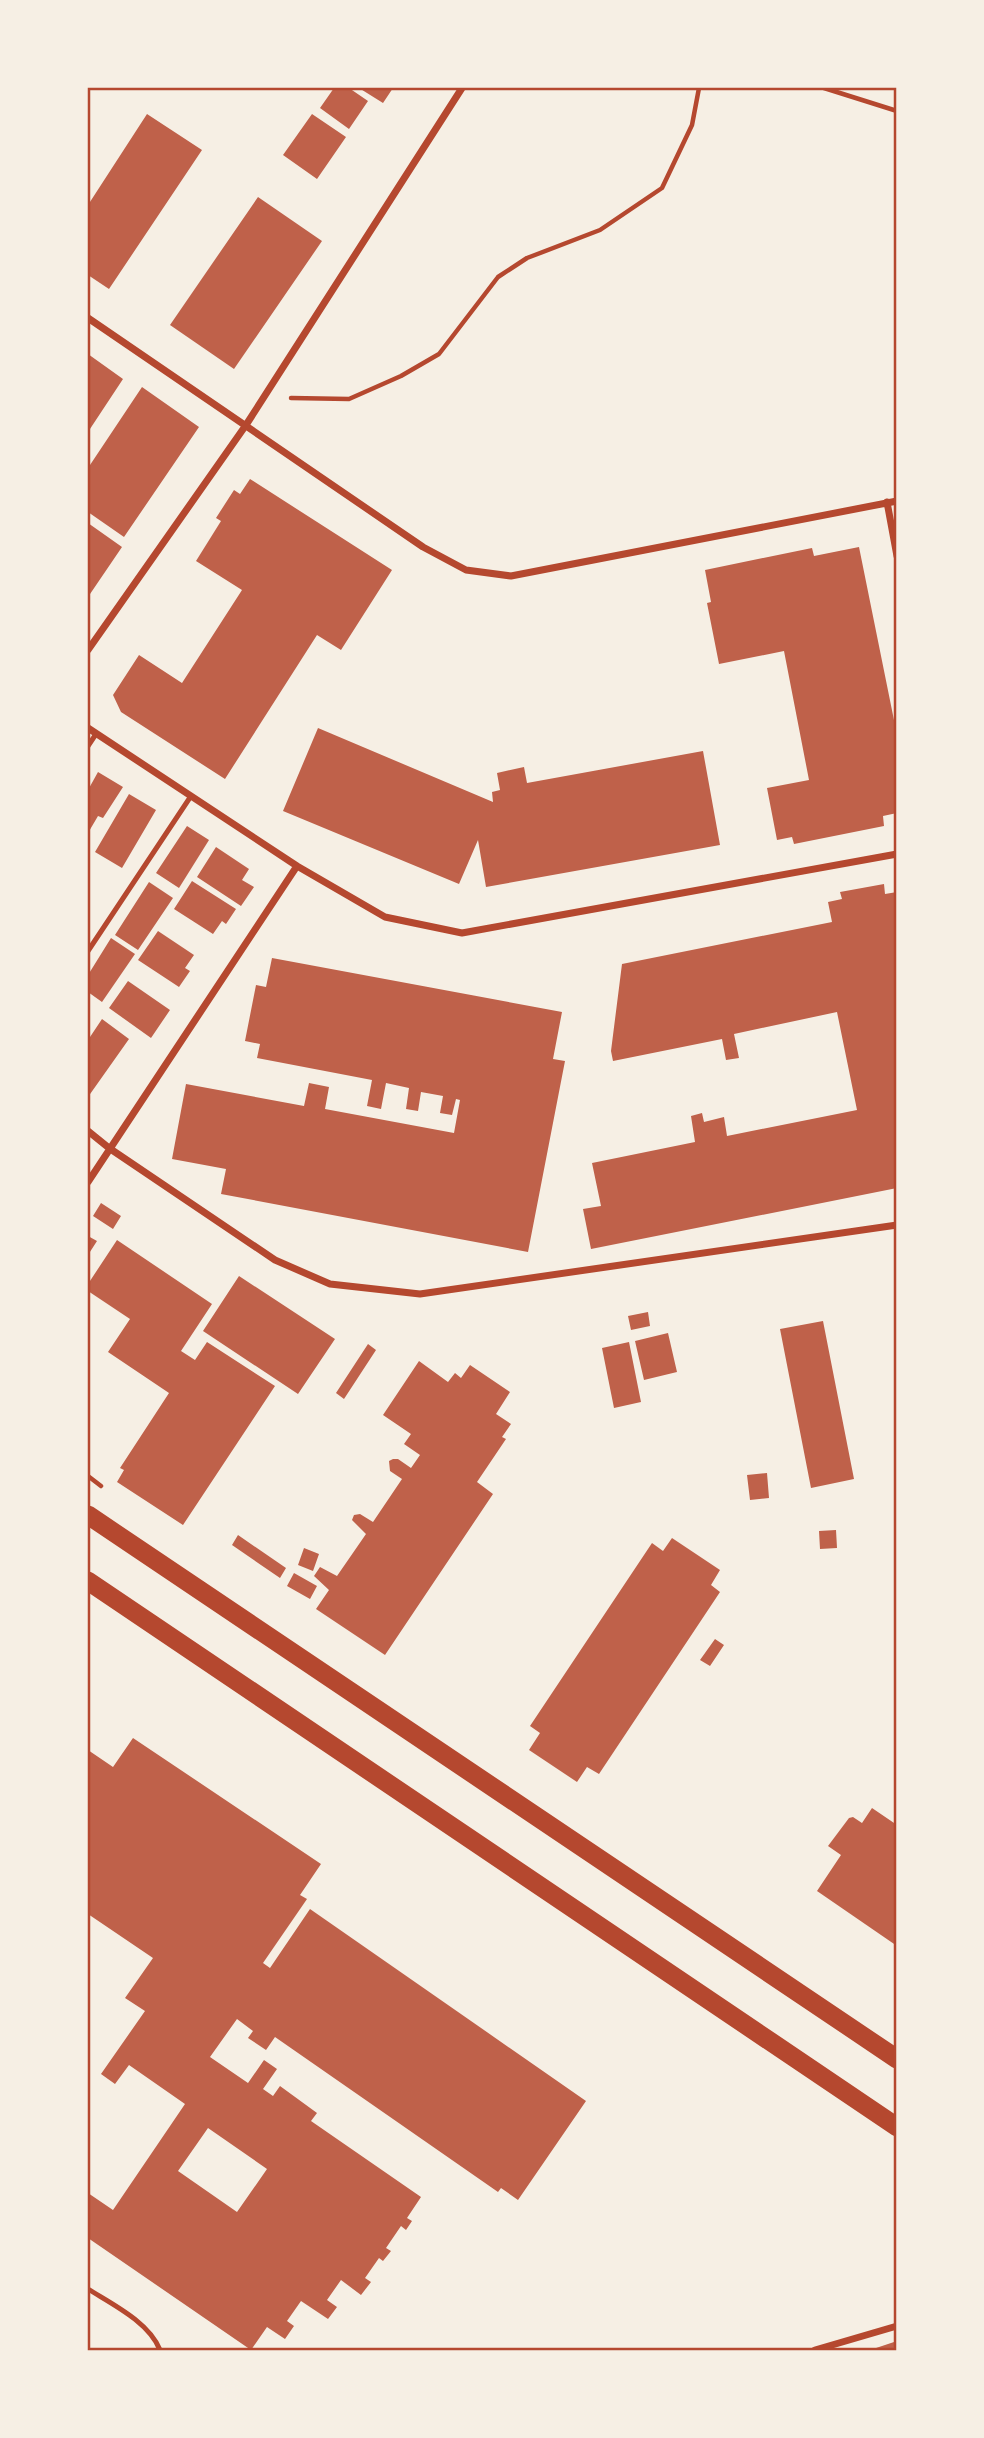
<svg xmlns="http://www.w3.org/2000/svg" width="984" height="2438" font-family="'Alegreya Sans',sans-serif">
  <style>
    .building { fill: #bf614a; fill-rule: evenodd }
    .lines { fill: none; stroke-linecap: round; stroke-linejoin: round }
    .path { stroke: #b5482f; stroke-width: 4.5 }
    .service { stroke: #b5482f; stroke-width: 5 }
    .minor { stroke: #b5482f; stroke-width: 7 }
    .trunk { stroke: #b5482f; stroke-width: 19 }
    .neatline { fill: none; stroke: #b5482f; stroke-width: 2.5 }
  </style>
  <rect width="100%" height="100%" fill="#f6efe4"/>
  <path class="building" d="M334,88H349L368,101L349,129L320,108Z
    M359,88H393L383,103Z
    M147,114L202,150L109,289L88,275V205Z
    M312,114L346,137L317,179L283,155Z
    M258,197L322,241L234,369L170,325Z
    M88,354L123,379L88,432Z
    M142,387L199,427L124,537L88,512V468Z
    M250,479L392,570L341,650L317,635L225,779L121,712L113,695L139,655L182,683L242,590L196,561L221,521L216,518L234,490L240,494Z
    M88,523L122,547L88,597Z
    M859,547L897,735V813L883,816L884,826L794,844L792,837L777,840L767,788L809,780L784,651L719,664L707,603L711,602L705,570L812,548L814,556Z
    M318,728L493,802L492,792L500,790L497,773L524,767L527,783L703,751L720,845L486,887L478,840L459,884L283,811Z
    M98,772L123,787L103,818L98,816L88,833V790Z
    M129,794L156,810L122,868L95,852Z
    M187,826L209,840L179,888L156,873Z
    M216,847L249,869L242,880L254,887L241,906L197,877Z
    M192,881L236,909L226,924L222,921L213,934L174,909Z
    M149,882L173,898L138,950L115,935Z
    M884,884L885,894L897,892V1188L591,1249L583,1209L601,1206L592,1163L695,1142L691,1116L702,1113L704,1122L724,1117L727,1136L857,1110L837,1012L734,1034L739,1058L726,1060L722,1039L613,1061L611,1051L622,964L832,922L828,902L842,899L840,892Z
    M158,931L194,955L185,968L190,971L179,987L138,960Z
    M111,938L135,954L102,1002L88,992V975Z
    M272,958L562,1012L553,1059L565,1061L528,1252L221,1194L226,1169L172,1159L186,1084L304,1106L309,1083L329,1087L325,1109L454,1133L460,1100L456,1099L452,1115L440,1113L443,1096L421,1092L418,1111L406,1109L409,1088L386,1083L381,1109L367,1106L372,1080L257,1058L260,1044L245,1041L256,985L266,987Z
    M128,981L170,1010L151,1038L109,1008Z
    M102,1019L129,1039L88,1097V1035L90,1037Z
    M101,1203L121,1216L113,1229L93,1216Z
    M88,1236L97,1241L88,1255Z
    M117,1240L212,1304L181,1351L195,1360L207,1342L275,1386L183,1525L117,1482L124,1470L120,1468L169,1393L108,1352L130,1319L88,1291V1284Z
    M239,1276L335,1339L298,1394L203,1331Z
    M648,1312L650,1326L631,1330L628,1316Z
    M823,1321L854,1479L811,1488L780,1329Z
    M668,1333L677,1372L644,1380L635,1341Z
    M629,1342L641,1402L614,1408L602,1348Z
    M368,1344L376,1350L344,1399L336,1393Z
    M419,1361L448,1382L455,1373L461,1378L470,1365L510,1392L496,1414L511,1424L502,1437L506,1439L477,1482L493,1494L385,1655L316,1609L329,1590L314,1576L320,1567L337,1576L366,1534L352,1520L354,1515L360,1514L373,1522L402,1479L390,1471L389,1461L393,1459H398L411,1468L420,1455L404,1444L411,1434L383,1415Z
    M767,1473L769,1498L750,1500L747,1475Z
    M836,1530L837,1548L820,1549L819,1531Z
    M238,1535L286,1568L280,1578L232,1545Z
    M672,1538L720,1570L711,1585L720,1592L599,1774L587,1767L577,1782L529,1750L540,1733L530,1726L652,1543L663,1551Z
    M304,1548L319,1554L313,1571L298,1565Z
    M294,1573L317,1586L310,1599L287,1586Z
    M715,1639L724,1645L710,1666L700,1660Z
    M133,1738L321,1864L300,1895L307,1899L263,1963L270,1968L310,1909L586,2101L518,2200L501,2188L498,2192L275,2037L266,2050L248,2038L253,2031L237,2019L210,2057L248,2083L264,2060L277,2069L263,2089L273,2096L280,2086L317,2113L311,2121L421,2197L407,2218L412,2221L406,2230L401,2226L386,2248L391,2251L383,2261L379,2258L365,2278L371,2282L361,2295L341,2280L327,2300L337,2307L328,2319L301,2301L287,2321L294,2326L285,2339L267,2327L251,2350L88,2238V2193L113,2210L185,2104L129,2065L115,2084L101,2074L145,2011L125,1998L153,1958L88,1914V1750L113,1767ZM208,2128L267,2169L237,2212L178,2171Z
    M872,1808L897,1825V1946L817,1891L841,1855L828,1846L849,1818L853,1817L862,1823Z
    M897,2341V2350H870Z"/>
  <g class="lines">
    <path class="path" d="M824,88L897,111
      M291,398L349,399L401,376L439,354L498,277L527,258L600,230L662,188L692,125L699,88
      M88,1476L101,1486"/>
    <path class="service" d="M88,746L96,734
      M88,951L191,796
      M88,2289C112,2304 149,2322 160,2350"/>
    <path class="minor" d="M88,318L423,547L466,570L511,576L897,501
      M887,502L897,556
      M88,650L246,425L462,88
      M88,728L297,866L385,917L462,933L897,854
      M88,1131L109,1148L275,1260L330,1284L420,1294L897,1225
      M88,1182L297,866
      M815,2350L897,2326"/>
    <path class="trunk" d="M88,1515L897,2059
      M88,1581L897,2127"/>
  </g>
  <rect width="984" height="2438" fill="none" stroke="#f6efe4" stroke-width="178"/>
  <rect x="89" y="89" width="806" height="2260" class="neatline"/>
</svg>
